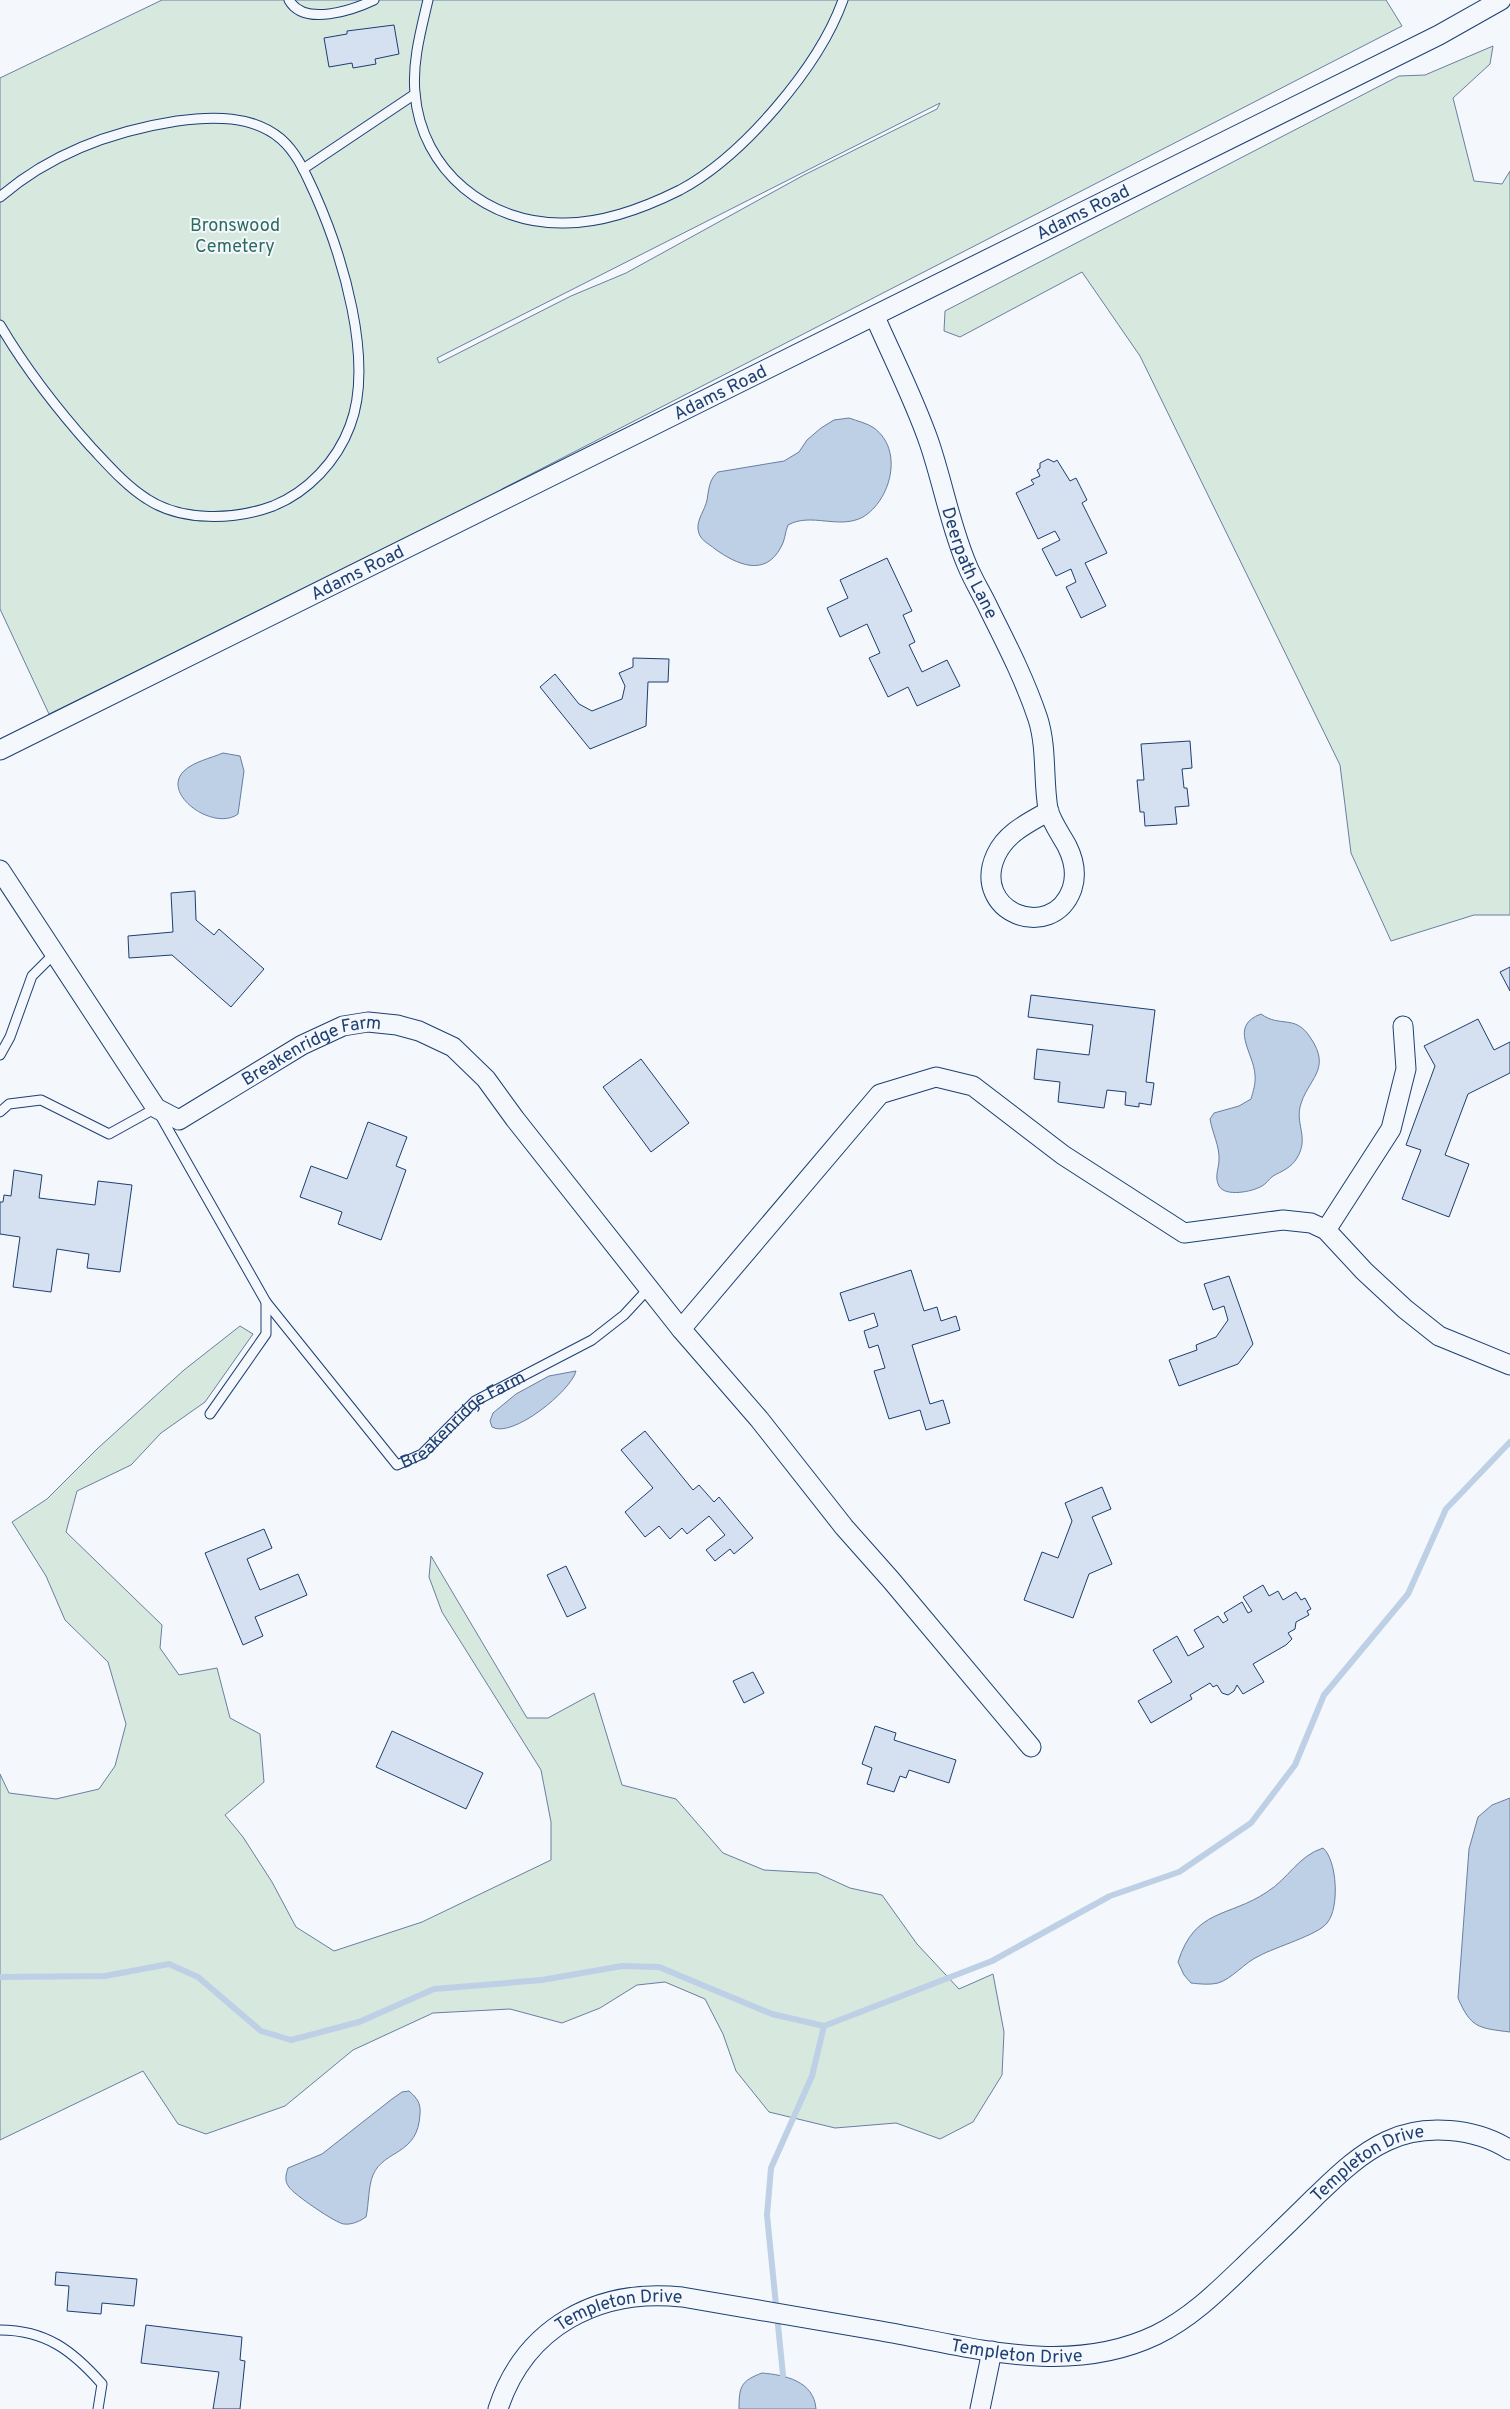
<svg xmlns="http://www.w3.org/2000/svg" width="1510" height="2409" font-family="Overpass,sans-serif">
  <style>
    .green { fill: #d7e8df; stroke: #687fa3; fill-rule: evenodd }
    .water { fill: #bed0e5; stroke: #687fa3 }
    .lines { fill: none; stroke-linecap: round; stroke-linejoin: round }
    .stream { stroke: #bed0e5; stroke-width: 6 }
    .building { fill: #d5e0f0; stroke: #1d3f73 }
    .service-casing { stroke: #1d3f73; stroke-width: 11 }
    .minor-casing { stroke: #1d3f73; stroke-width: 21 }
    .service { stroke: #f4f7fb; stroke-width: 9 }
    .minor { stroke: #f4f7fb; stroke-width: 19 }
    .labels { text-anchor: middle; stroke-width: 4; stroke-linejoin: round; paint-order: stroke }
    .street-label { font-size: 18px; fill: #1d3f73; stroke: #f4f7fb }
    .park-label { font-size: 18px; fill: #2c6c60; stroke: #f4f7fb }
  </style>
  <rect width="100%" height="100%" fill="#f4f7fb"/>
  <path class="green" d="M162,0H1386L1402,26L502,489L503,492L49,714L0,609V78ZM940,103L937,109L804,175L626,273L571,296L439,363L437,358Z
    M1493,46L1490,64L1453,98L1474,181L1502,184L1510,171V915H1474L1391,941L1351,853L1340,765L1140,356L1082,272L960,337L944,331L945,311L1399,76L1425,75Z
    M240,1326L253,1334L205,1402L161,1433L131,1465L77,1491L66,1532L162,1625L160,1648L179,1675L217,1668L230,1718L260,1734L264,1782L225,1815L243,1837L272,1882L296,1927L334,1951L422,1922L551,1860V1822L541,1770L442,1612L429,1577L431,1556L527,1718H548L594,1693L622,1785L676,1799L723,1853L764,1870L817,1873L850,1888L882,1895L917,1944L959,1989L993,1974L1004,2032L1002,2075L973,2122L940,2139L896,2123L835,2128L769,2112L736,2071L723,2034L705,1999L665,1982L637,1985L600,2008L562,2023L510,2009L433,2013L353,2050L285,2106L206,2134L178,2124L143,2071L0,2140V1774L9,1793L56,1799L99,1789L115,1766L126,1724L108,1662L65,1620L46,1576L12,1522L47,1499L97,1449L184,1370Z"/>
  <path class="water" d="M849,418C857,421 867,423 874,428C904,450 891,500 863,517C839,530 811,512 788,525C785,532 785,541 781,547C765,578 736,564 715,549C708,543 699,540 698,529C697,519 705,510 707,500C709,489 709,479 718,472L784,461L799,452L807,440L821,428L834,420Z
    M223,753L240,756L244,771L238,814C214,832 160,794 184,771C193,762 211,758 223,753Z
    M1261,1014C1280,1028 1295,1014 1310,1037C1333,1070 1307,1079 1300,1107C1296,1126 1309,1138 1297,1158C1291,1168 1282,1171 1273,1176C1269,1179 1266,1184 1262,1186C1252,1192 1225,1197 1219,1186C1214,1177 1219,1168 1219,1160C1220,1147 1212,1132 1210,1119L1214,1113L1239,1106L1251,1099C1253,1092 1256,1083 1255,1075C1254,1053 1228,1026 1261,1014Z
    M576,1371C571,1391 512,1439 492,1427L490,1421L493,1413L516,1394L549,1376Z
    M1510,1798V2032C1478,2028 1471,2028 1458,1998L1469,1849L1478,1817L1492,1805Z
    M1323,1848C1337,1860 1340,1908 1327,1923C1318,1935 1275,1947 1259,1956C1245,1962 1232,1979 1218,1983C1209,1985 1200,1984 1191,1983L1184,1975L1178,1962C1195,1908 1228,1918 1267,1892C1288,1879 1298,1856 1323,1848Z
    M409,2091C417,2098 421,2103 420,2114C418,2156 384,2149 373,2175C368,2187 369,2204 366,2217C360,2221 352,2225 344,2224C337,2224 293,2194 289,2187C284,2181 286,2174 288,2168L322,2154L392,2099L402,2092Z
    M762,2373C785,2375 814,2381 816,2409H739C739,2386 741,2381 762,2373Z"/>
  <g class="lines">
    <path class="stream" d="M0,1977L105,1976L169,1964L198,1977L261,2031L291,2040L359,2022L434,1989L542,1980L622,1966L659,1967L772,2014L824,2026L992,1961L1110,1896L1179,1872L1251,1823L1295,1765L1324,1695L1408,1594L1446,1509L1510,1442
      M783,2375L767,2215L771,2168L812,2076L824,2026"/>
  </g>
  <path class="building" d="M394,25L399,54L375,59L376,64L353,68L352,63L329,67L324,38L347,34V31Z
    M1048,459L1054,462L1057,460L1070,481L1076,478L1087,500L1082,503L1107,553L1085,563L1106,606L1081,618L1066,587L1076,582L1071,569L1056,576L1042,549L1060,540L1055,531L1038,539L1016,493L1034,484L1031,480L1040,476L1037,470L1040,468V463Z
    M887,558L912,611L903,615L915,642L909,645L922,672L947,660L960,686L917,706L908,687L888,697L869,658L880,653L867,624L840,637L827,608L848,598L840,580Z
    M633,658L669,659L668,682H648L646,726L590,749L540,687L555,674L579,704L592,711L622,699L625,686L619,673L633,667Z
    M1190,741L1192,768L1182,769L1184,788H1187L1189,806L1175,807L1177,824L1145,826L1144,812H1140L1137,780H1144L1141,744Z
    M195,891L196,920L214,935L219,929L264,969L231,1007L172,955L129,958L128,936L173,932L171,893Z
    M1510,967V991L1500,972Z
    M1031,995L1155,1010L1146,1082L1154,1083L1151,1105L1139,1103V1107L1125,1105L1126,1092L1107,1090L1104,1108L1058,1102L1060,1082L1034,1079L1037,1049L1089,1055L1093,1025L1028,1017Z
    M1478,1019L1494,1050L1510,1042V1073L1468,1094L1445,1155L1469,1164L1449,1217L1402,1199L1421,1150L1406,1145L1435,1066L1424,1046Z
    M641,1059L689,1123L651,1152L603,1087Z
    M368,1122L407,1137L396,1166L406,1170L381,1240L338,1224L342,1212L300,1197L311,1166L347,1179Z
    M14,1170L42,1175L39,1198L95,1205L98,1181L132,1185L120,1272L87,1268L89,1254L57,1249L51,1292L13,1287L20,1237L0,1234V1202H3L4,1195L11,1196Z
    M911,1270L924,1311L937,1307L941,1321L956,1316L960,1330L912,1345L930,1404L943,1400L950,1423L926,1430L920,1410L889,1419L874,1371L885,1368L878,1345L869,1348L864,1331L878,1326L874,1313L849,1321L840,1293Z
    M1229,1276L1253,1344L1238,1364L1179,1386L1169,1360L1197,1350L1196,1345L1216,1337L1228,1320L1224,1306L1213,1310L1204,1284Z
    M645,1431L693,1490L699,1485L714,1502L719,1497L753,1538L734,1554L730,1549L715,1561L706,1550L725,1535L709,1516L687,1534L682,1528L670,1539L659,1526L645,1537L625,1512L653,1488L621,1450Z
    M1102,1487L1111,1509L1092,1517L1112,1564L1089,1574L1073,1618L1024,1600L1042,1552L1058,1558L1072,1521L1065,1503Z
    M264,1529L272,1548L247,1559L260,1590L298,1574L307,1595L255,1617L263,1636L243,1645L205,1553Z
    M566,1566L586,1608L567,1617L547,1575Z
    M1263,1585L1269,1596L1278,1591L1283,1600L1296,1592L1301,1600L1305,1598L1311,1609L1307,1611L1309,1615L1296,1622L1295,1629L1288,1633L1292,1639L1286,1645L1253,1664L1264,1682L1243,1694L1237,1685L1234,1691L1228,1695L1222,1693L1217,1685L1213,1687L1210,1683L1190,1695L1192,1699L1151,1723L1138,1701L1172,1682L1153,1650L1177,1636L1188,1656L1204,1647L1194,1630L1218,1616L1223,1623L1228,1620L1224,1613L1242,1602L1248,1613L1252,1611L1243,1597Z
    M753,1672L764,1693L744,1703L733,1681Z
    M875,1726L896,1733L894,1740L956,1760L949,1783L909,1770L906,1778L900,1776L894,1792L867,1784L872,1768L862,1764Z
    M392,1731L483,1773L466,1809L376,1767Z
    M56,2272L137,2279L134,2306L102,2303L101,2314L67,2311L69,2286L55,2285Z
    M146,2325L242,2337L240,2360L245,2361L240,2409H213L219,2372L141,2363Z"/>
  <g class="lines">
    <defs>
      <g id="service">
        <path d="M289,0C304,27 353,10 374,0"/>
        <path d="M428,0C421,30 412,62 415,93C421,171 489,225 565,223C603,223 646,207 680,190C743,156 819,67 843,0"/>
        <path d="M303,169L415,94"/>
        <path d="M0,197C50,154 112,131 177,121C212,116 253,115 281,139C298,154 306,175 315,194C342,255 375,361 350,426C337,461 308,492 273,506C235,520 182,522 147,499C126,486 108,465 91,447C57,409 26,369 0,325"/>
        <path d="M0,1055L10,1037L32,976L54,954"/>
        <path d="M0,1112L9,1104L41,1100L109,1134L156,1108L266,1302V1334L210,1414"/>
        <path id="s1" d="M266,1302L397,1465L422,1454L475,1401L592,1340L624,1315L649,1288"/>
        <path d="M0,2330C46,2330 73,2351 102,2384L98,2409"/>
      </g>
      <g id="minor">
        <path id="s2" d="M875,317C893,358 914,399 929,442C943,483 950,525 967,565C973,580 982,594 989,609C1007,645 1025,680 1038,719C1047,748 1043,779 1048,809C1051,821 1061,835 1067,846C1074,860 1077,874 1072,889C1052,944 970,912 996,855C1006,833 1028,823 1049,811"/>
        <path id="s3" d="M0,750L1439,35L1501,0"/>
        <path id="s4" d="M0,870L156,1108L179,1120L302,1045L343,1026L368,1022L397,1025L419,1031L453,1047L486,1079L515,1119L681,1329L759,1419L844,1527L891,1580L1031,1747"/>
        <path d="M1326,1230L1391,1129L1406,1069L1403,1026"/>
        <path d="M681,1329L880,1094L936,1077L973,1086L1063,1155L1184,1233L1283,1220L1311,1223L1326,1230L1364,1271L1405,1309L1439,1336L1510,1365"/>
        <path id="s5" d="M498,2409C525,2326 599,2288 682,2297C749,2308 815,2320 881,2331C972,2347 1068,2377 1156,2335C1191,2318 1218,2291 1246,2264C1269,2242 1292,2220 1315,2197C1337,2176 1359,2154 1387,2141C1424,2123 1476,2128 1510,2150"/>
        <path d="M980,2409L992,2351"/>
      </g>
    </defs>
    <use href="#service" class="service-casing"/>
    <use href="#minor" class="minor-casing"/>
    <use href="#service" class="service"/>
    <use href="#minor" class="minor"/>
  </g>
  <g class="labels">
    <g class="street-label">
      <text dy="6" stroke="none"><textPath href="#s3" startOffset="1209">Adams Road</textPath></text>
      <text dy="6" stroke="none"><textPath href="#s3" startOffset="804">Adams Road</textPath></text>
      <text dy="6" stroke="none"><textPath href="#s2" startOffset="264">Deerpath Lane</textPath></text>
      <text dy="6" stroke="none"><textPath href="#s3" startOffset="399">Adams Road</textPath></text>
      <text dy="6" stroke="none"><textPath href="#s4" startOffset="462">Breakenridge Farm</textPath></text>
      <text dy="6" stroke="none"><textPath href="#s1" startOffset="290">Breakenridge Farm</textPath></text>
      <text dy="6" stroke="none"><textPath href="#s5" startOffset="992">Templeton Drive</textPath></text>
      <text dy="6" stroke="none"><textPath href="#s5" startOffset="169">Templeton Drive</textPath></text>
      <text dy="6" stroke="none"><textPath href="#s5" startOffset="574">Templeton Drive</textPath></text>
    </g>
    <g class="park-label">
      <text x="235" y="231">Bronswood<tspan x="235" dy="21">Cemetery</tspan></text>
    </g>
  </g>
</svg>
